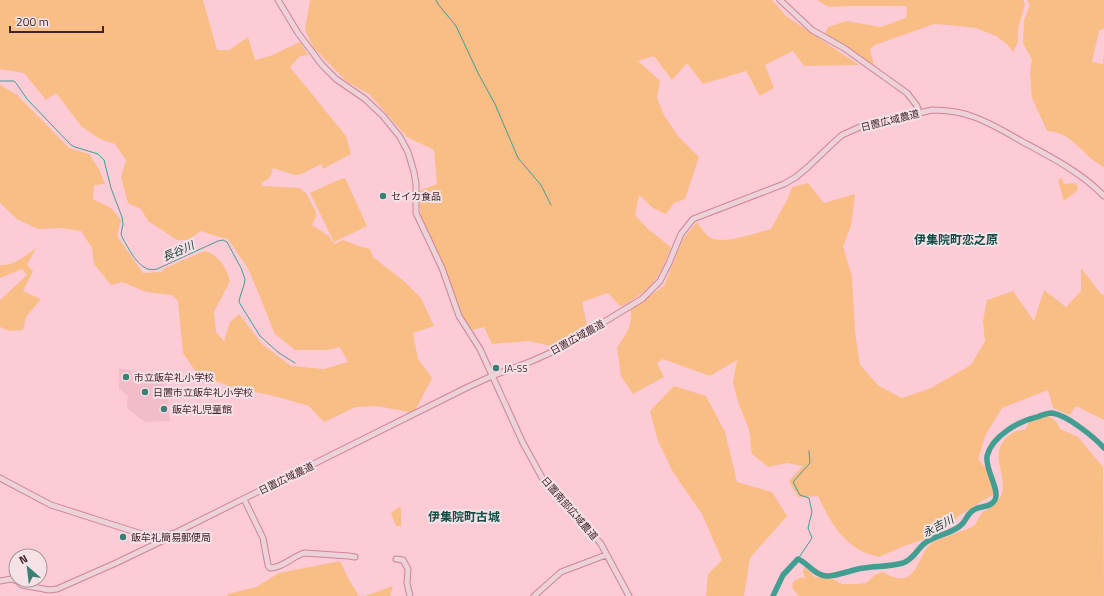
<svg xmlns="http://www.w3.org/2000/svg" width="1104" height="596" font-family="'Titillium Web','Noto Sans JP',sans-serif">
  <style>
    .built { fill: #f2bcc8 }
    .green { fill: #f9bd86 }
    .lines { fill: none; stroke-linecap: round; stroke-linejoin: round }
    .stream { stroke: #439e92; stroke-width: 1 }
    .river { stroke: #439e92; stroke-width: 5.5 }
    .secondary-casing { stroke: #d18497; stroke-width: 7 }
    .secondary { stroke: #ecd2d9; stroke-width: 5 }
    .poi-dot { fill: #3b8077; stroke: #f4e2e6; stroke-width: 1.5 }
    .labels { text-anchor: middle; stroke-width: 4; stroke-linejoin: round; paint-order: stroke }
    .street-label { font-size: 10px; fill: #43242c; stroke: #f4e2e6 }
    .poi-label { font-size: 10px; fill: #43242c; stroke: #f4e2e6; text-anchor: start }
    .water-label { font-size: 11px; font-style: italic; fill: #17342f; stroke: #f4e2e6 }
    .quarter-label { font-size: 12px; font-weight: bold; fill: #144f47; stroke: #f4e2e6 }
  </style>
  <rect width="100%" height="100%" fill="#fdcbd6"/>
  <path class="built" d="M119,368L139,372L164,373L170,421L145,422L127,408L128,396L119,389Z"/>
  <path class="green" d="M0,0H203L217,50H229L248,37L255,60L270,56L300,42L308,55L300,56L290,67L346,136L351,154L323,169L321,164L302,174L295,175L273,168C271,177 270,179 262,182V186L299,188L306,193L316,212V217L312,225L329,236L334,244L343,240C352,243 360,247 370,249L373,257L405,282L421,298L434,326L413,333L418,359L432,378L414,413L377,406L356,407L324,422L309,406L278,397L232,387L198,375L183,353L178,301L172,295L146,292L122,282L111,285L94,264L92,248L81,231L61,228L38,229L17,219L0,203V85L16,94L69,148L89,154L99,169L105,184L94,185L93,199L111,208L121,220L117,236L143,273L161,272L165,268L205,251C219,255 226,267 230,281L214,312L216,332L224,341L230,322L239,314L262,344L291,366L324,369L348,362L340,347L328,350H295L275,334L248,268L228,239L219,237L201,231L188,240H177L148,221L141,209L128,203L121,177L126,160L115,144L100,139L82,127L56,93L46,100L24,73L0,69Z
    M310,0H772L786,16L859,65L804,66L793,51L765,65L774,88L760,96L746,71L703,84L687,63L672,80L654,56L638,61L660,81L657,98L664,115L678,136L699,157L685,199L674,203L666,214L653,208L639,195L635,215L648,229L671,247C665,263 659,279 646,290C639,296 630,301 623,306H620L608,293L582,302L587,325L551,346L529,341L492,344L484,327L473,330L465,321L434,246L421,220L419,191L437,184L434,150L407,137L369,94L346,81L314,48L305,30Z
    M817,0H1023L1025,4L1018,29V42L1013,52L1007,44L996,36L976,28L948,25L934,24L875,45L870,49L874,65L825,33L828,27L846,21L881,27L906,18L907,6H849L829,7Z
    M1027,0H1104V28L1099,31L1092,62L1103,64L1104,54V167C1083,157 1072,131 1047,131L1032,98L1030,72L1032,60L1023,43L1024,20L1030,5Z
    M345,178L367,226L334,242L310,193L336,181Z
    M1062,178L1064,184L1076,183L1078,190L1064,201L1058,180Z
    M808,183L824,203L855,194L851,226L843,246L852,277L855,331L860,365L879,386L902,398L931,388L971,365L985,341L983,321L987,300L1013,291L1034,321L1044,290L1066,307L1081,291V268L1101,294L1104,295V420L1076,406L1070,415L1053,408L1048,390L1002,408L986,434L978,459L993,477L994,494L960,515L939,534L904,546L879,557C872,555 864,553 858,549C838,537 828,517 818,496L798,497L789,481L803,466L787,463L768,467L752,454L749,429L739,405L733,383L737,360L710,376L663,359L657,363L664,377L633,394L621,376L617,347C627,334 632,326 631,309L664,286L683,239L697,222C700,226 704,233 709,237C721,246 758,232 771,229L788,198L792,187Z
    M36,248L27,265L33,271L23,291L41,299L26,317L23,330L10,331L0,327V300L27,275L22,269L0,278V265C14,266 25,256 36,248Z
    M674,386L706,396L725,432L737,482L772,492L787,516L750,558L744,596H706L708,574L722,560L702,514L673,472L658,441L650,411Z
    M1046,416C1053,417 1058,423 1060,429L1078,437L1103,467L1104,596H799C795,591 791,589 793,582L801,577L805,579L803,571L805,567L815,577L831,578L842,584H855L866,583L875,575L883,572C887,574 892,577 897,578C917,583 919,552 932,543C943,537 958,533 970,528L975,525L982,512C988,510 990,508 995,504C1016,485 986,458 1006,438C1013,432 1016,430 1025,430L1030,420Z
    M399,507L401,509V526H396L391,513Z
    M340,561L348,578L359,596H227L228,594L256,587L279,573Z
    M393,586L390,596H365Z"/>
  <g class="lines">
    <path class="stream" d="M436,0L438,4L456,26L479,75L495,104L518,158L541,185L551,205
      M0,81H14L16,83L27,99L71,145L75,147L98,154L104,160L111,188L122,217L123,224L121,234L123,239C130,250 140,274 157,269L218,241L223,240L227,242L241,268L245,279L244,285L240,297L239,302L242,307L260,336L279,353L295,363
      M798,559L812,538L808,528L812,512L809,498L800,495L793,482L810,463L809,451"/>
    <path class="river" d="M773,596L783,575L798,559C808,563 814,575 826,576C832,577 850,571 858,569C872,566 889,567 903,563C914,559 917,549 925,543C936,535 950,534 960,526C966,522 966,516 971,512C977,505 990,509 995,500C1000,489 985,470 987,456C992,436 1019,421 1037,417C1042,415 1047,413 1052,413C1067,415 1094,437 1104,448"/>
    <defs>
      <path id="secondary" d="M278,0L298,33L322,65L336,79L365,99L383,116L400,137L408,152L414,172L416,184V213L442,268L459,316L480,349L523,443L545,483L586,526L601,544L629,596
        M780,0L812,30L844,48L907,93L917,106L919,113
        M0,478L51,505L126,529L145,535L159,537L175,533L468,387L492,376L532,361L561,348L642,299L660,281L669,263L681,234L693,219L784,184L796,177L808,167L832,144L842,135L860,127L932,110C946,110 961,112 974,117C991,123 1007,133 1023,142C1051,157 1082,173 1104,196
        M244,499L263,538L268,565L270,568C282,568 292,557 304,553L349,556L355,557
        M396,559L403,560L408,569L407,583L410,596
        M0,581L11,579L17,581L22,585L49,590L57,589L116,563L168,538
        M534,596L561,572L606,555"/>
    </defs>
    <use href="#secondary" class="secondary-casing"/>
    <use href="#secondary" class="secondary"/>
  </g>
  <g class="poi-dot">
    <circle cx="383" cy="196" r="4"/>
    <circle cx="496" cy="368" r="4"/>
    <circle cx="126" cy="377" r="4"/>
    <circle cx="145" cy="392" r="4"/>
    <circle cx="164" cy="409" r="4"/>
    <circle cx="123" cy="537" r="4"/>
  </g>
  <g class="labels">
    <g class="street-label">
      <text transform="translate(890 120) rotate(-14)" y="4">日置広域農道</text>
      <text transform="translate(577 337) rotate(-29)" y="4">日置広域農道</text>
      <text transform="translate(286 478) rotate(-26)" y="4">日置広域農道</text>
      <text transform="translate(570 508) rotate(49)" y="4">日置南部広域農道</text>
    </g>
    <g class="poi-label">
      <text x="391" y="200">セイカ食品</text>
      <text x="504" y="372">JA-SS</text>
      <text x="134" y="381">市立飯牟礼小学校</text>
      <text x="153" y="396">日置市立飯牟礼小学校</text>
      <text x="172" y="413">飯牟礼児童館</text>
      <text x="131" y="541">飯牟礼簡易郵便局</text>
    </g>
    <g class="water-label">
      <text transform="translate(178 251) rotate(-24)" y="4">長谷川</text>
      <text transform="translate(938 526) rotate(-28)" y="4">永吉川</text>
    </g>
    <g class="quarter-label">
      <text x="956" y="244">伊集院町恋之原</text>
      <text x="464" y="521">伊集院町古城</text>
    </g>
  </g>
  <g transform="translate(28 568) rotate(332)"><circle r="19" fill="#f4e2e6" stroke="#ad969c"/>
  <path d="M0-3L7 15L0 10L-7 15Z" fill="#3b8077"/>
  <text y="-6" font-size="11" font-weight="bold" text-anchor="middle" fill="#43242c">N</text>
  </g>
  <path d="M10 26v6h93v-6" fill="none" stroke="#43242c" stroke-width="2"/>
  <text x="16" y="26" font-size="12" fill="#43242c" stroke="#f4e2e6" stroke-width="3" paint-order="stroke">200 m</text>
</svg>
